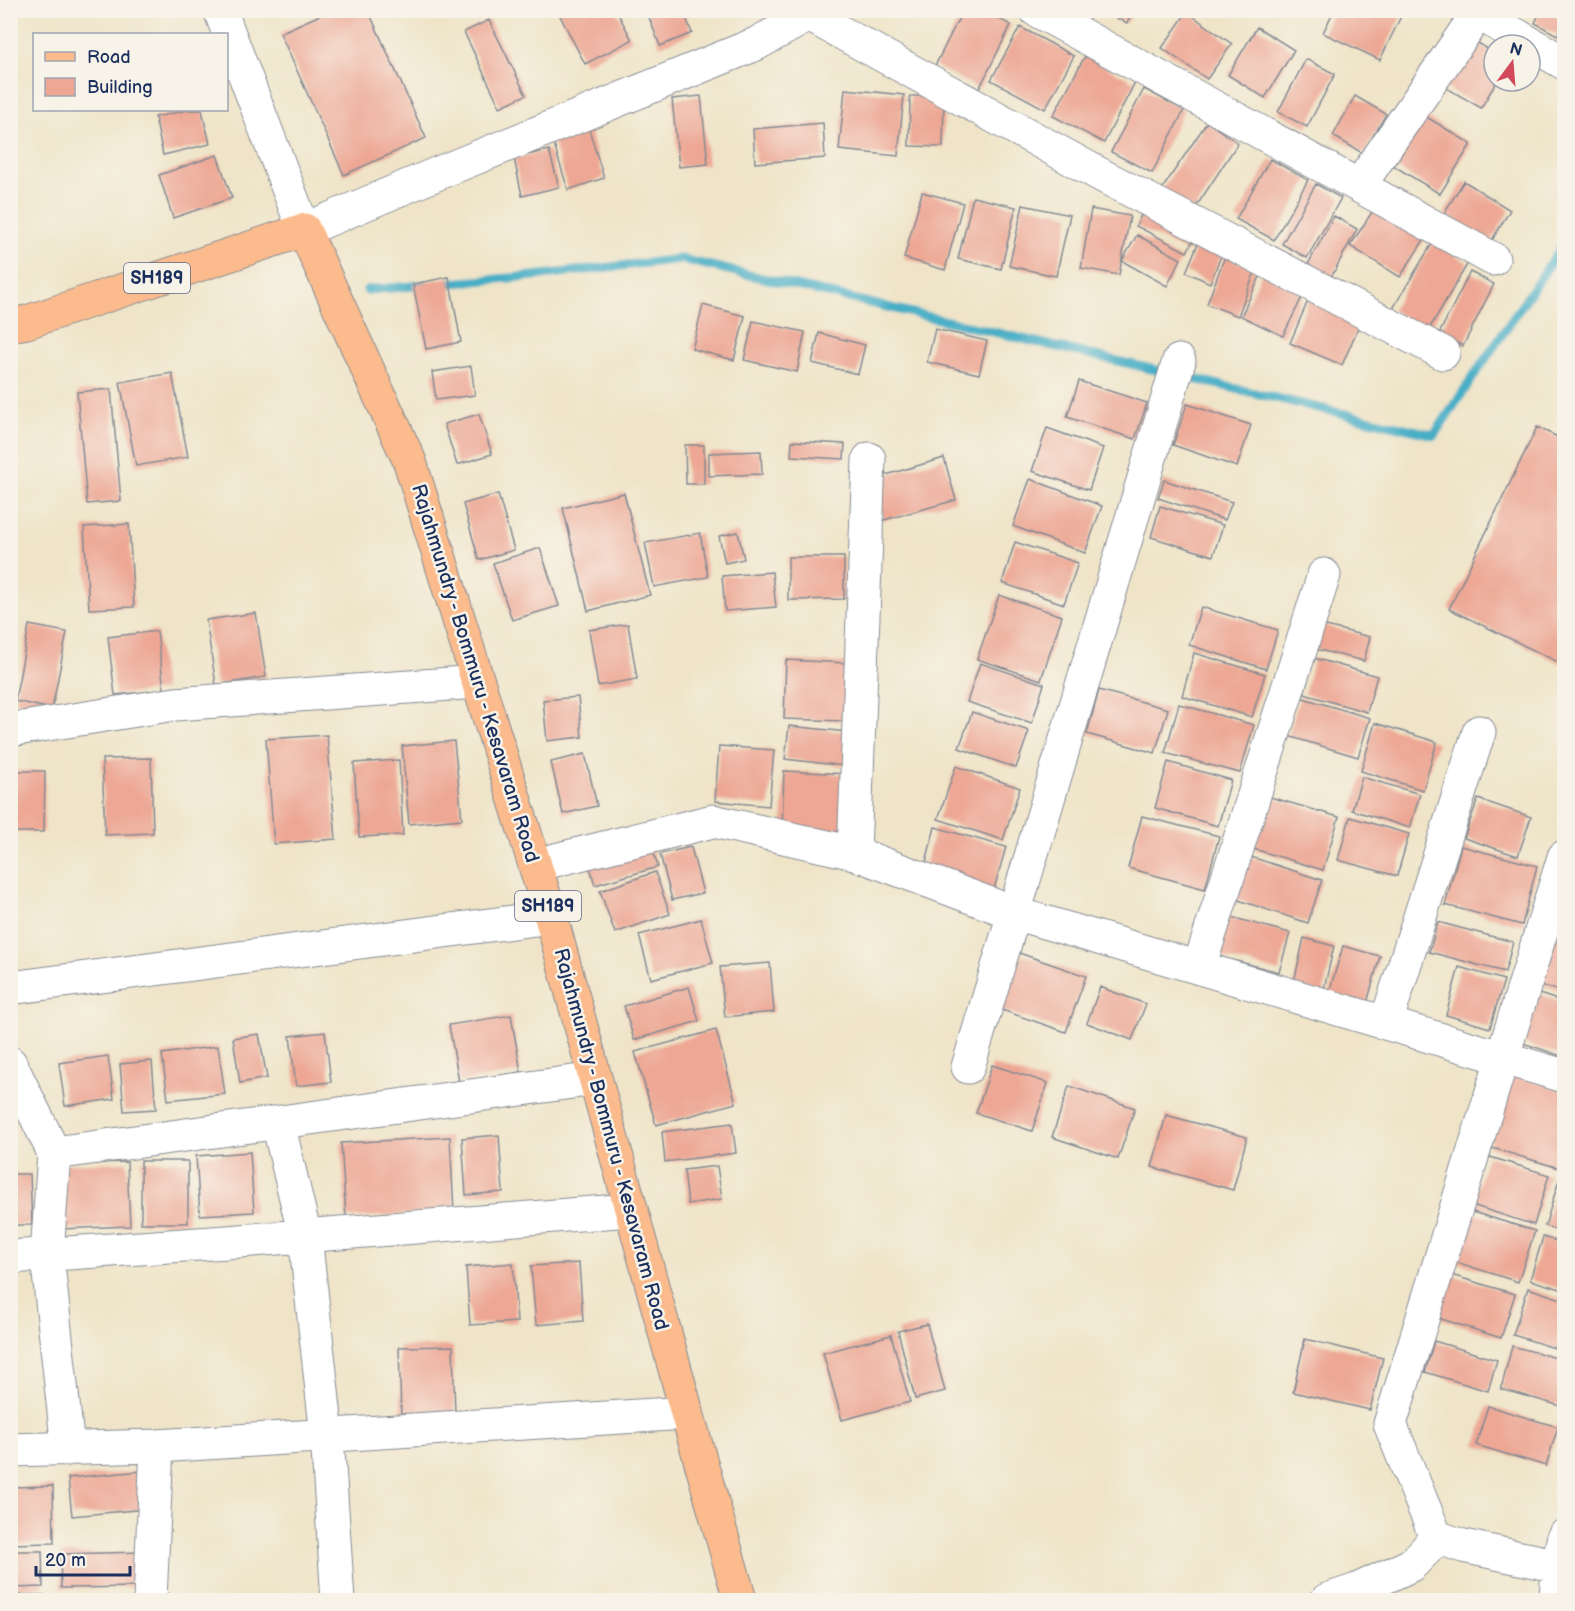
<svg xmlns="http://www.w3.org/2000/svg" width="1575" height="1611" font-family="'Balsamiq Sans',sans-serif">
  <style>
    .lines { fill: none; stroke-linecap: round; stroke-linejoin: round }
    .stream { stroke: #46aec6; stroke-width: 9 }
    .building { fill: #eda794 }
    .minor-casing { stroke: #858a93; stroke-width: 35 }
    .major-casing { stroke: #858a93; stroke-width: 35 }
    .minor { stroke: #fff; stroke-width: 33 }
    .major { stroke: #fbbb8c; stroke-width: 33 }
    .labels { text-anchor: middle; stroke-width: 5; stroke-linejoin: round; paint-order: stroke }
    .shield { fill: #f7f3e8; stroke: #5d6a87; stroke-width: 1.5 }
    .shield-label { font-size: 18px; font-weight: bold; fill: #1b2f5e }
    .street-label { font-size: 20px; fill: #1b2f5e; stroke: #f7f3e8 }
  </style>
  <rect width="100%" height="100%" fill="#f7f3e8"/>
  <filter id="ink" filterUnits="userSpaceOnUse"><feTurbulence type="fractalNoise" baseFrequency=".0167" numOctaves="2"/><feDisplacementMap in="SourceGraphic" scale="12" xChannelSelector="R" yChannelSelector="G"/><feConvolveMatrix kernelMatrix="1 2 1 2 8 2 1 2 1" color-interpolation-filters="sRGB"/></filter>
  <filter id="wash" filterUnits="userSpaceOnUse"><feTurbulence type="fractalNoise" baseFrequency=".008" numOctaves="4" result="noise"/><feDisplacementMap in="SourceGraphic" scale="24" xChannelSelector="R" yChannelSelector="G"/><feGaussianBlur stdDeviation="1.35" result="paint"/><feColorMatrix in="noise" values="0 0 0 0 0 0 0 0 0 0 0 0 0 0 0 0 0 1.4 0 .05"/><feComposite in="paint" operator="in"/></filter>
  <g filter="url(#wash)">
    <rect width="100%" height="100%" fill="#efe4c8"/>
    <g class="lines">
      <path class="stream" d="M439,284L533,276L681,259L1434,435L1564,243
        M367,290L425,285"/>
    </g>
    <g id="blocks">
      <path class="building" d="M331,10H368L426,138L344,175L280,33Z
        M557,10H616L632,40L585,64Z
        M651,10H683L692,33L660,46L647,12Z
        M963,10H982L1011,25L979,89L935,66Z
        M1099,10H1134L1127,23Z
        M1334,10H1404L1380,60L1323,33Z
        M1541,10H1564V22L1557,35L1535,23Z
        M1187,12L1232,44L1207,79L1162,48Z
        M489,20L526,95L500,107L464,32Z
        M1020,27L1074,56L1045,109L991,80Z
        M1257,27L1294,50L1265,98L1228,75Z
        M1467,36L1494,53V81H1497L1481,108L1438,83Z
        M1085,56L1135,82L1104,143L1053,116Z
        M1306,59L1335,74L1307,127L1278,112Z
        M845,89L904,95L898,156L839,150Z
        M1144,89L1184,110L1152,173L1111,152Z
        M701,96L708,164L679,167L672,99Z
        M910,96H944L943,147L909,146Z
        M1355,96L1386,114L1364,154L1333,136Z
        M188,110H202L210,144L163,155L155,117Z
        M1425,116L1471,144L1440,194L1394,166Z
        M1207,122L1238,143L1194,210L1162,189Z
        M823,123L825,158L755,163L753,129Z
        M588,126L604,178L568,190L552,138Z
        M549,150L559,187L522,196L514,158Z
        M217,155L232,198L173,218L159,175Z
        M1270,159L1308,180L1274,240L1236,219Z
        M1464,181L1510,210L1491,242L1444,213Z
        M1316,184L1341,198L1307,258L1282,244Z
        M922,192L963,203L945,270L904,258Z
        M973,197L1016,207L1001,269L958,259Z
        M1023,205L1070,215L1056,276L1009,266Z
        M1091,209L1130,216L1119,275L1081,268Z
        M1144,209L1196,234L1187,252L1136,226Z
        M1374,209L1424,240L1400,277L1350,246Z
        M1334,216L1357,229L1329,281L1306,268Z
        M1137,235L1181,259L1167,286L1122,261Z
        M1199,241L1223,251L1210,283L1186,272Z
        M1433,242L1468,263L1428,331L1392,310Z
        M1225,256L1256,269L1238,316L1207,304Z
        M1470,272L1494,284L1463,346L1439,334Z
        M1262,273L1304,293L1283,336L1241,316Z
        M449,277L461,342L426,349L413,284Z
        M1310,296L1362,319L1342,365L1290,343Z
        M703,305L745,316L734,360L692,349Z
        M753,321L805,332L797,372L744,360Z
        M935,329L987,341L979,374L927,362Z
        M819,333L865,345L858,374L812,363Z
        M471,366L475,395L436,400L432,372Z
        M172,373L188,457L136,466L120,382Z
        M1079,381L1147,403L1135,439L1067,417Z
        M111,389L121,501L87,504L77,392Z
        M1187,404L1251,425L1237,467L1173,445Z
        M479,414L492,454L457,465L444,424Z
        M1537,427L1564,440V665L1449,609Z
        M1047,428L1103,448L1089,490L1032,471Z
        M792,441L845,444L844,459L791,456Z
        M685,445H704V484H686Z
        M761,451L762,474L709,476V453Z
        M944,458L956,500L884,520L872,479Z
        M1030,479L1102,506L1085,553L1013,526Z
        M1164,480L1232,502L1225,520L1158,498Z
        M624,493L650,595L588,611L563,508Z
        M498,494L514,550L479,560L463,504Z
        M1160,506L1223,525L1213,556L1151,537Z
        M129,524L134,607L89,609L84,527Z
        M738,532L744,559L725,563L719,536Z
        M700,533L708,577L654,587L645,543Z
        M1015,542L1078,563L1064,604L1002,583Z
        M540,548L559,606L512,620L493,563Z
        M788,557H844V599L788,600Z
        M772,572L776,607L725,611L722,576Z
        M999,595L1062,616L1041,680L977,659Z
        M1201,607L1278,630L1266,669L1189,645Z
        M256,613L266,677L216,685L206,620Z
        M628,624L637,679L598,686L589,630Z
        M29,625L67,632L52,709L15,701Z
        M1322,625L1370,637L1364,661L1315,649Z
        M157,631L164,690L115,695L108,637Z
        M1194,653L1265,674L1252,717L1182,696Z
        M1314,658L1377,676L1367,712L1304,694Z
        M786,660L847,663L844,721L784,719Z
        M980,663L1044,684L1032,723L967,702Z
        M1099,690L1168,709L1155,753L1087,734Z
        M578,697L582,737L547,741L543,700Z
        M1300,697L1370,718L1358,757L1288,736Z
        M1179,704L1254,725L1240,773L1165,753Z
        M972,712L1029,731L1016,768L959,748Z
        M1375,723L1437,742L1423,790L1361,771Z
        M789,726L848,732L845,766L785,759Z
        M327,735L336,839L274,844L266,739Z
        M454,741L462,819L409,824L402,746Z
        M719,746L774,750L769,806L715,801Z
        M585,754L597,806L563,814L551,762Z
        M151,758L153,833L105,835L102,759Z
        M399,760L403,835L359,837L354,763Z
        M1168,762L1231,780L1218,826L1155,808Z
        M956,766L1020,788L1003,840L938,819Z
        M10,771H45L44,832H10Z
        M784,771L849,774L847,832L782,830Z
        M1362,777L1420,794L1410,828L1352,810Z
        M1270,797L1339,817L1323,870L1254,849Z
        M1478,799L1531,817L1518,856L1464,838Z
        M1142,816L1219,836L1205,889L1128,868Z
        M1350,817L1409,834L1397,876L1338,860Z
        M935,827L1006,847L994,889L924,870Z
        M651,845L658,867L595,885L589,864Z
        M1461,846L1537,866L1522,925L1445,905Z
        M691,847L703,893L672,900L660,854Z
        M1248,856L1322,880L1308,923L1235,899Z
        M655,872L670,914L615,933L600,891Z
        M1223,915L1290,933L1279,972L1213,955Z
        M701,919L713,963L651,979L639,935Z
        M1438,922L1513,942L1505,972L1429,952Z
        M1559,925L1564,927V992L1540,985Z
        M1304,938L1334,946L1323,993L1293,986Z
        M1343,946L1380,956L1367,1003L1329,993Z
        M1019,953L1086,976L1066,1032L999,1009Z
        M770,963L774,1012L725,1017L720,967Z
        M1459,967L1504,980L1490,1028L1446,1015Z
        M689,987L699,1021L634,1040L624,1006Z
        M1100,987L1146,1004L1132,1040L1087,1023Z
        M1533,992L1564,1002V1057L1517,1041Z
        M511,1015L521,1072L459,1082L449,1025Z
        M716,1030L736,1103L656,1125L635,1052Z
        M325,1032L331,1082L296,1086L290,1036Z
        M259,1034L267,1078L240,1083L233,1038Z
        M218,1046L225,1094L168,1100L162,1054Z
        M108,1056L114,1099L65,1106L59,1063Z
        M152,1061L156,1109L124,1111L120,1064Z
        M992,1065L1048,1083L1032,1131L976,1113Z
        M1510,1075L1564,1091V1150L1559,1168L1489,1147Z
        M1069,1086L1135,1108L1118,1159L1052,1137Z
        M1166,1115L1247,1137L1233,1190L1152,1167Z
        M732,1123L736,1153L665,1162L662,1132Z
        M499,1135L503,1192L466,1195L462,1138Z
        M450,1137L454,1212L346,1218L341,1143Z
        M250,1152L254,1212L200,1215L196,1156Z
        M1487,1156L1549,1175L1534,1225L1472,1205Z
        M141,1161H188V1223H141Z
        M127,1162L130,1226L60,1229L57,1164Z
        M717,1166L722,1199L688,1204L684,1170Z
        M10,1174H30L32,1225H10Z
        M1559,1180L1564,1182V1232L1545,1226Z
        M1466,1210L1535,1231L1518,1282L1450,1260Z
        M1543,1237L1564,1243V1290L1530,1280Z
        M513,1263L517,1322L470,1325L466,1267Z
        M579,1263L583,1321L536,1325L531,1266Z
        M1448,1274L1515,1294L1501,1338L1435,1317Z
        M1528,1288L1564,1300V1351L1513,1335Z
        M927,1324L945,1391L915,1399L898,1331Z
        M891,1335L910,1402L842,1420L823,1353Z
        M1305,1339L1383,1358L1370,1410L1293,1392Z
        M1434,1341L1497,1360L1488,1391L1425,1372Z
        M453,1346L455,1416L401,1417L399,1347Z
        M1512,1346L1564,1360V1407L1501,1389Z
        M1488,1406L1558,1427L1546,1466L1476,1445Z
        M142,1471L145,1509L72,1516L68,1478Z
        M53,1486L54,1543L10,1544V1487Z
        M10,1551H42L43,1587L10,1588Z
        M145,1552V1587L61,1588L60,1554Z
        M10,1595H44V1600H10Z"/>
    </g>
  </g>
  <g filter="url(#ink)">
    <use href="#blocks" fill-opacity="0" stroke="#858a93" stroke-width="1.5"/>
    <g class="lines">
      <defs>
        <path id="minor" d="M220,10L304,230L436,174L756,44L818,10
          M1036,10L1493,259
          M1473,10L1564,63
          M809,15L1101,175L1443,353
          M1359,186L1478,13
          M10,730L175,704L478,682
          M854,853L869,459
          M535,865L713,821L854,853L1014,913L1564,1076
          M1199,968L1324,575
          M10,988L551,917
          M1386,1023L1479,732
          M10,1063L54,1153L47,1255L68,1449
          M968,1067L1179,361
          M278,1123L305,1236L327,1436L338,1600
          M54,1153L595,1079
          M10,1257L227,1242L631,1210
          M10,1450L157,1446L687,1413
          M1436,1537L1463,1546L1564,1567
          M150,1600L157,1446
          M1327,1600L1357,1590L1411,1565L1425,1551L1436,1537L1390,1424L1564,857
          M1556,1600L1558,1565L1564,1536"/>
        <path id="major" d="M10,325L27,322L304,230L410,462L551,917L687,1413L740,1600"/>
      </defs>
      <use href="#minor" class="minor-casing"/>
      <use href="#major" class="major-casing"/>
      <use href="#minor" class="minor"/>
      <use href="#major" class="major"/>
    </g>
  </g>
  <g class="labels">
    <g class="shield">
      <rect x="124" y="263" width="66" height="30" rx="4.5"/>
      <rect x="515" y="891" width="66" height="30" rx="4.5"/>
    </g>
    <g class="shield-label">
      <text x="157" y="284">SH189</text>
      <text x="548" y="912">SH189</text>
    </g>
    <g class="street-label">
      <text transform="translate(476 673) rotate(73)" y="7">Rajahmundry - Bommuru - Kesavaram Road</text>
      <text transform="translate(612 1139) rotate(75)" y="7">Rajahmundry - Bommuru - Kesavaram Road</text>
    </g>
  </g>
  <rect width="1575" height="1611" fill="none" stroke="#f7f3e8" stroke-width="36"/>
  <rect x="33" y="33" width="195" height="78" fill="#f7f3e8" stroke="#9fa5b1" stroke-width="1.5"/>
  <rect x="45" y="52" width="30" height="9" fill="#fbbb8c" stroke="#9fa5b1" stroke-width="1.5"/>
  <text x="87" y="63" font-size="18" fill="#1b2f5e">Road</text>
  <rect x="45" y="78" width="30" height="18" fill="#eda794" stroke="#9fa5b1" stroke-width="1.5"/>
  <text x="87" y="93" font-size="18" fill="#1b2f5e">Building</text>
  <g transform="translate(1512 63) rotate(16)"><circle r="28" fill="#f7f3e8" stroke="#9fa5b1" stroke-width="1.5"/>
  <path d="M0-4.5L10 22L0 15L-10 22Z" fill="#d1495b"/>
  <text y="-9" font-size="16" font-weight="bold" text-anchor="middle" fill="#1b2f5e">N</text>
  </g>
  <path d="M36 1566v9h94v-9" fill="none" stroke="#1b2f5e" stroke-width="3"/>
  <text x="45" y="1566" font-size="18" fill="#1b2f5e" stroke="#f7f3e8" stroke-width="4.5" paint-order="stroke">20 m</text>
</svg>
